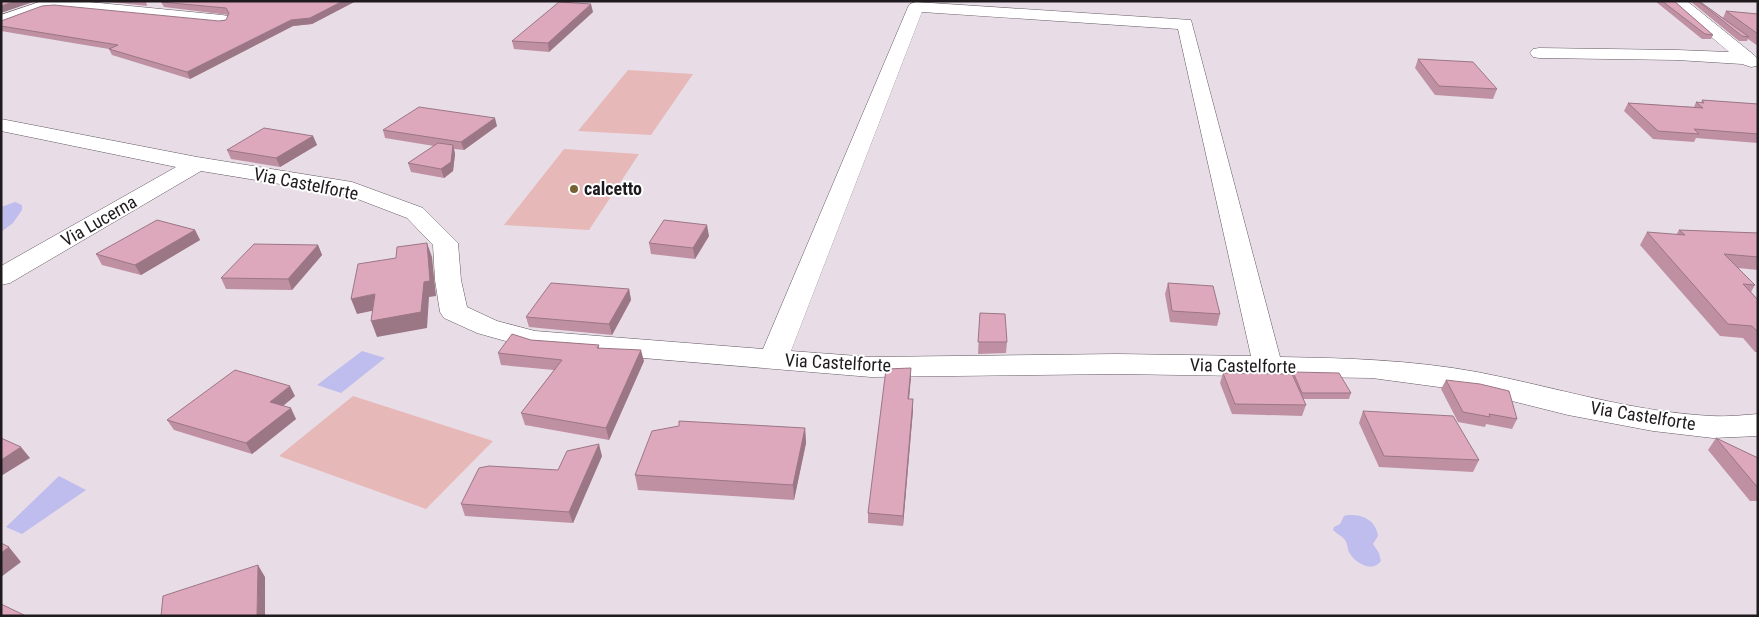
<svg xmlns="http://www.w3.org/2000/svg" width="1759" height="617" font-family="'Roboto Condensed',sans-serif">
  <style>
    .green { fill: #e7b8b8 }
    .water { fill: #bfbdee }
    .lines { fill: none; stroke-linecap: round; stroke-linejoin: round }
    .street-casing { stroke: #635961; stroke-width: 1 }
    .street { fill: #fff; fill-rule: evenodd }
    .wall { fill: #bf90a2 }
    .shaded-wall { fill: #9b7684 }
    .building { fill: #dea8bc; stroke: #9b7684 }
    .poi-dot { fill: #766231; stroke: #fff; stroke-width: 2 }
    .labels { text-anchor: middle; stroke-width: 4; stroke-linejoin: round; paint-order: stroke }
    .street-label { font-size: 18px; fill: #1e1a1d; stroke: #fff }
    .poi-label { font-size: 18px; font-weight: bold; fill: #1e1a1d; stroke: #fff; text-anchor: start }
  </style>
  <rect width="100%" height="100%" fill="#e8dde6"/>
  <path class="green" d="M628,70L693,74L651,135L578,131Z
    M564,149L639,154L589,230L504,225Z
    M353,396L493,441L426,509L279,456Z"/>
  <path class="water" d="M15,202L22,205V210L13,223L1,232V207Z
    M362,351L385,358L341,393L317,385Z
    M59,476L86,490L22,534L6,527Z
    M1347,515C1361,514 1376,519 1378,536L1373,544L1379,553L1381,561C1372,574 1354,562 1349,552C1347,548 1348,544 1345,540C1342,536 1337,534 1333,530L1334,527L1340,524L1344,516Z"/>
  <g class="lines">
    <defs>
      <path id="street" d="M42,1H79L222,15L228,16L230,20L228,24L222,25L57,9L45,10L1,26V15Z
        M1669,1H1687L1754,55L1758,59L1757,66L1751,67L1742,64L1677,60L1539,58L1533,57L1530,53L1533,49L1539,48L1677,50L1729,52Z
        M916,2L1191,20L1280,357C1346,358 1412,360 1477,372C1555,387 1632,412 1712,416C1727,417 1743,415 1758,414V436L1713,438L1653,431L1568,415L1476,392L1372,378L1117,374L871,377L534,349L477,333L444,318L440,312L435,280L433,245L407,218L347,195L201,171L10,283L1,285V266L176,167L1,131V119L197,157L352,182L423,208L458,243L461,280L467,307L497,321L535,331L763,349L908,7L910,4ZM922,12L1178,29L1251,356L1117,354L871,357L791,351Z"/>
    </defs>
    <use href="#street" class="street-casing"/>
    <use href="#street" class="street"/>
  </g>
  <path class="wall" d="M101,1H146L147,6Z
    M356,1L312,24L293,26L190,79L112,55L109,49L1,31V21H219L226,20L229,15L164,7L161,2Z
    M1655,1H1674L1713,35L1711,39H1702Z
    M1690,1H1699L1723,18L1726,11L1758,14V46L1748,39L1747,41H1739Z
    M593,12L549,52L514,49L512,41Z
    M1418,59L1497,89L1493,99L1435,95L1415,68Z
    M1702,100L1758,104V143L1696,138L1694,142L1653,139L1624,111L1628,103L1694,107L1696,102L1701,103Z
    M497,126L464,150L454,149L455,154L453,171L444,178L411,172L408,163L434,146L385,138L383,130Z
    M313,136L317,145L280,167L231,159L227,150Z
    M195,230L200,240L141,275L102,265L96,254Z
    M1679,230L1758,233V270L1738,268L1755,285L1751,292L1758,300V352H1755L1743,338L1720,336L1640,245L1647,232L1676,235Z
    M709,236L695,259L651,254L649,243Z
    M318,245L322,255L292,290L226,289L221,278Z
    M1168,283L1220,314L1217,326L1170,322L1165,294Z
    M629,289L631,300L612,335L529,327L526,317Z
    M980,313L1007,342L1006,353L978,354Z
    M531,340L599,345V348L644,361L609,440L525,425L521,413L554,370L501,365L498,353Z
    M911,368L909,399H913V410L903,526L868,523V513Z
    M1293,372L1351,393L1349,399H1303L1306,405L1302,416L1232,414L1220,383L1223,373L1292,375Z
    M1446,380L1517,419L1512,429L1486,424L1485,427L1458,422L1441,389Z
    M295,396L283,406L296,419L252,454L174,430L167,420Z
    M1363,411L1479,460L1473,472L1379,467L1359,423Z
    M805,428L806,443L794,500L638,490L635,475Z
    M1716,438L1758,458V501H1750L1708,450Z
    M602,456L573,523L465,516L461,504L558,470Z"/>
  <path class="shaded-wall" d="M16,1H36L1,13V6Z
    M343,1H356L312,24L293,26L190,79L187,72L291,20Z
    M591,4L593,12L549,52L548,43Z
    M495,118L497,126L464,150L461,142Z
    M313,136L317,145L280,167L276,158Z
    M453,145L455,154L453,171L444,178L441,169Z
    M707,225L709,236L695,259L693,248Z
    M195,230L200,240L141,275L135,265Z
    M427,243L432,257L436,296L429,297L427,328L377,337L371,321Z
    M318,245L322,255L292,290L288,279Z
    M629,289L631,300L612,335L609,324Z
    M375,294L381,309L357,314L351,299Z
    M641,350L644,361L609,440L606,428Z
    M911,368V378L908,409V399Z
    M290,386L295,396L275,412L270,402Z
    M913,399V410L903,526V516Z
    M291,408L296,419L252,454L246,443Z
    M805,428L806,443L794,500L793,485Z
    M599,444L602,456L573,523L569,512Z
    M21,447L30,458L1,476V460Z
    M9,547L21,562L1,577V553Z
    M258,565L265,577V616H257Z"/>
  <path class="building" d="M1,1H16L1,6Z
    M162,1H343L310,18L291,20L187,72L109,49L118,45L1,26V21L42,6L54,5L219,21L226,20L229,13L226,8L161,2Z
    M1662,1H1674L1713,35L1705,34Z
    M1698,1H1699L1749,37L1742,36Z
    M559,2L591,4L548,43L512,41Z
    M1726,11L1758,14V34Z
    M1418,59L1473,62L1497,89L1439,86Z
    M1702,100L1758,104V134L1694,129L1699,134L1658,131L1628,103L1703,108L1696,102L1704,103Z
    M419,107L495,118L461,142L383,130Z
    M264,128L313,136L276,158L227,150Z
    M438,143L453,145L451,162L441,169L408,163Z
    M157,220L195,230L135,265L96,254Z
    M664,220L707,225L693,248L649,243Z
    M1679,230L1758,233V257L1724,254L1755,285L1743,284L1758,300V332L1752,326L1728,324L1647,232L1685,235Z
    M427,243L430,281L424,282L421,312L371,321L375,294L351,299L358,264L396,258L397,247Z
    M254,244L318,245L288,279L221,278Z
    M551,283L629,289L609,324L526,317Z
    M1168,283L1213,286L1220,314L1172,311Z
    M980,313L1005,314L1007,342H978Z
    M512,334L531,340L599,345L597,348L641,350L606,428L521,413L562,360L498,353Z
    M911,368L908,399H913L903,516L868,513L886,369Z
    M235,370L290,386L270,402L291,408L246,443L167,420Z
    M1293,372L1339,373L1351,393H1302Z
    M1223,373L1292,374L1306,405L1235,404Z
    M1446,380L1480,384L1509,391L1517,419L1489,414L1490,417L1463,412Z
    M1363,411L1453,416L1479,460L1384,456Z
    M679,421L805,428L793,485L635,475L652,431L679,426Z
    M1,438L21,447L1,460Z
    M1716,438L1758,458V488Z
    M599,444L569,512L461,504L479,468L489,466L558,470L567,451Z
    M1,543L9,547L1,553Z
    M258,565L257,616H161L163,596Z
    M1,604L26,616H1Z"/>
  <circle class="poi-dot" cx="574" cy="189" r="5"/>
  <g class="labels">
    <g class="street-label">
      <text transform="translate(306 184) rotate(11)" y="6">Via Castelforte</text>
      <text transform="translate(99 221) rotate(-30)" y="6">Via Lucerna</text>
      <text transform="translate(838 363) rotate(3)" y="6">Via Castelforte</text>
      <text transform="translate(1243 366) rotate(1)" y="6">Via Castelforte</text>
      <text transform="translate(1643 416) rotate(9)" y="6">Via Castelforte</text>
    </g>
    <g class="poi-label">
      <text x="584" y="195">calcetto</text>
    </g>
  </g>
  <rect width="1759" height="617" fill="none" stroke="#1e1a1d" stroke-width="5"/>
</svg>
